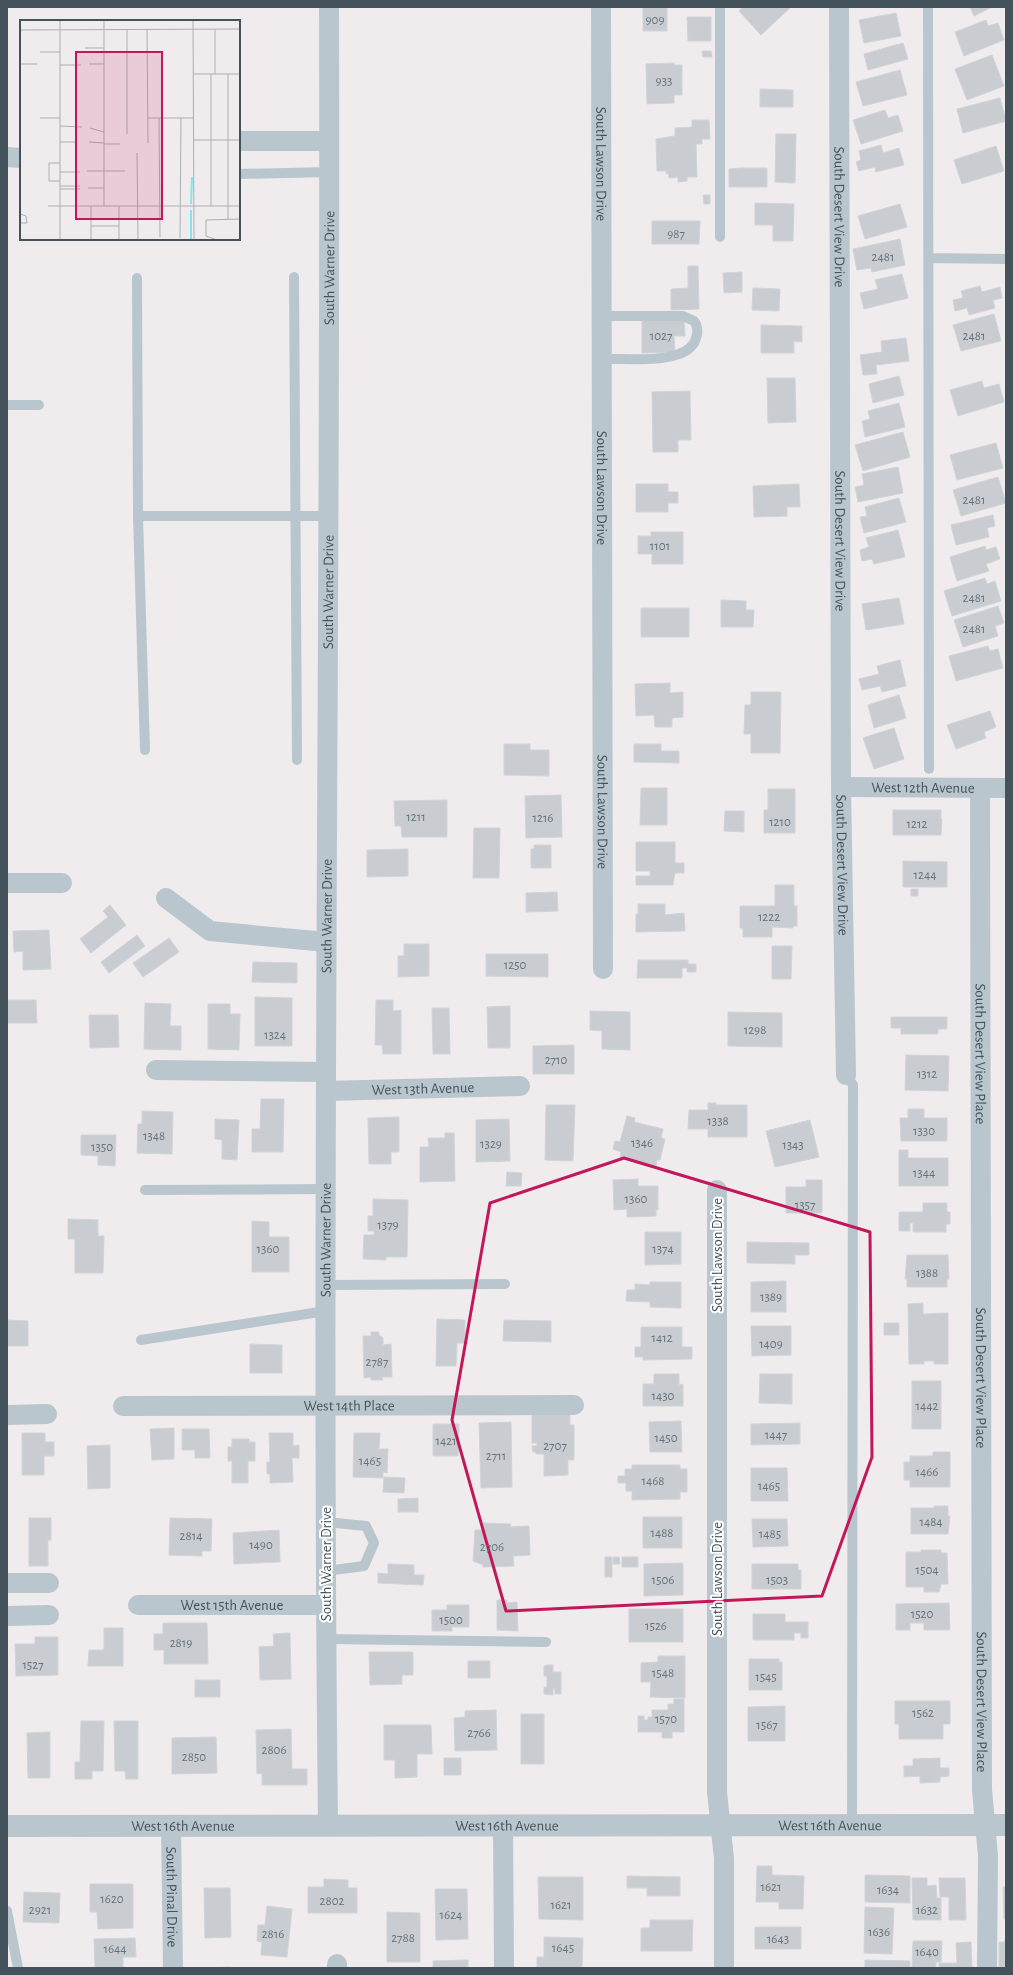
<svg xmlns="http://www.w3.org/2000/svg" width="1013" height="1975" font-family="'Alegreya Sans',sans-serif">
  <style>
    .building { fill: #c9cdd2; stroke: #d0d3d9 }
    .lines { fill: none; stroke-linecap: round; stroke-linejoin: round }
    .service { stroke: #bac6cd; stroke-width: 10 }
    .minor { stroke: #bac6cd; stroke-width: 20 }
    .tertiary { stroke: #bac6cd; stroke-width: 22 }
    .marked { fill: none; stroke: #c2185b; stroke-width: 3; stroke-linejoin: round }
    .labels { text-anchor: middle; stroke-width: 4; stroke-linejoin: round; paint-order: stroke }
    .number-label { font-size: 13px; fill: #657279 }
    .street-label { font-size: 15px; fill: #44535b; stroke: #fff }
    .inset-river { fill: none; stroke: #80e6f1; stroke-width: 2 }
    .inset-road { fill: none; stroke: #abafb3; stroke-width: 1 }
    .view { fill: #c2185b; fill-opacity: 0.15; stroke: #c2185b; stroke-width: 2 }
    .inset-edge { fill: none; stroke: #44535b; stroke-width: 2 }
  </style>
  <rect width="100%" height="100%" fill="#f0eced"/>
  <path class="building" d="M643,7H667V31H643Z
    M743,7H791L761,35L739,11Z
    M970,7H992L974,16Z
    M896,13L901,36L864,43L859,20Z
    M687,17H711V41H688Z
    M986,20L988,26L998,23L1004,40L964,56L955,32Z
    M903,43L908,59L868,70L864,54Z
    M702,51H711L712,57H703Z
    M992,55L1004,86L967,100L955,69Z
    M674,63V65H682V95H674V103L647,104L646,64Z
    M900,70L907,95L863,106L856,82Z
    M760,89L793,90V107H760Z
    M1000,98L1006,121L963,133L957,109Z
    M885,110L888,118L898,115L903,131L861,144L853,120Z
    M692,120H709L710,139H702V144H696L697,177H687V181L678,182V177L669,178L668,173L666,174V171H657L656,139L675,136V128L692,127Z
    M776,134H796L795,183L775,182Z
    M881,145L883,153L899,148L904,165L876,172L875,167L859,171L856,162L861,160L859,151Z
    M996,146L1004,171L962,184L954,160Z
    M741,168H767V187H729V169Z
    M703,195H710V204H704Z
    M755,203L794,204L793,241H773V225H755Z
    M900,204L907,227L865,239L858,216Z
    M652,221H700L699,244H652Z
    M900,239L905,265L872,272L871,268L857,270L853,249Z
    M688,266H698L699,309L671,310V289L688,288Z
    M742,272V292L724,293L723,273Z
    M902,274L908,298L864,309L860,293L878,289L875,280Z
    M980,286L982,292L1000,287L1002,298L993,300L995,308L969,315L967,308L955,311L953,300L963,298L961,291Z
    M753,288L780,289L779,311L752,310Z
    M994,314L1001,341L961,351L953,325Z
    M642,319H684L685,336H674L675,352L642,353Z
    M761,325L802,326V342L794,341V353H761Z
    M906,338L909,361L876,365L877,374L863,375L860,355L882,352L881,341Z
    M899,376L904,395L873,403L869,384Z
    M767,378H795L796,422L768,423Z
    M982,381L984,388L999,384L1004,402L958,416L950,390Z
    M690,391L691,440H678V452H653L652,392Z
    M899,403L905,427L865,437L862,421L870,419L868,411Z
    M903,432L910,457L863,471L855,445Z
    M996,443L1003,468L957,480L950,455Z
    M898,467L903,493L858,502L855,487L864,485L862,474Z
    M998,477L1006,503L961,516L953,490Z
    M636,484H668V492H678V503H668V512H636Z
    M799,484L800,507H787V516L754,517L753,486Z
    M899,498L906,522L864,533L860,517L867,516L865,507Z
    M993,515L995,526L987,528L989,537L956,545L951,525Z
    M898,530L905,557L874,564L872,559L862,561L860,550L869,547L866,538Z
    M651,532H683V564H652V554H638V536H651Z
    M985,546L986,550L996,547L1000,559L986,564L989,571L957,581L950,557Z
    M985,578L987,584L995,581L1001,601L952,616L944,591Z
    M899,598L904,624L866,630L862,604Z
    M721,600L746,601V610H754L753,627H721Z
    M998,606L1004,623L995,626L998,636L963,647L954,620Z
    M641,608H689V637H641Z
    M988,646L990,651L998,649L1003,668L956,681L949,656Z
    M900,660L906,686L882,692L880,686L862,690L859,679L879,674L877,666Z
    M670,683V693L683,692V717L672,718V727H655L654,715L636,716L635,684Z
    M751,692H781L780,753H751V734H744L745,705H751Z
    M899,695L906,718L874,728L868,705Z
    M990,711L996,727L984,732L986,738L956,749L947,725Z
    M894,728L904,759L874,769L863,738Z
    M504,744H530V750H549V776L504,775Z
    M634,744H661V751H679V763L634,762Z
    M641,788H667V825H640Z
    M768,789H795V833H764V810H768Z
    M561,795L562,837L526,838L525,796Z
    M447,800V837H402L401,826H395L394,801Z
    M893,810H941V819H942L941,835H893Z
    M725,811H744V832L724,831Z
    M474,828H500L499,878H473Z
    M636,842H675V863H684V873H675L673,885H636V876H650V871H636Z
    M534,845H551V868H531V849H534Z
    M408,849V876L367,877V850Z
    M903,861L947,862V887H903Z
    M775,885H794V906H797V926H793V928L772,927V937H743V928H740V906H775Z
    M911,889H918V896H911Z
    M557,892L558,911L526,912V893Z
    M638,904H665V915L684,913L685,931L636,932V914H638Z
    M110,905L126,925L91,953L80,939L108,917L103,911Z
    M49,930L51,969L23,970V951L14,952L13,931Z
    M137,935L145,946L109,973L101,962Z
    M169,938L179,952L143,977L133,963Z
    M404,944H429V976L398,977V956H404Z
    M772,946H792L791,979H772Z
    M486,954H548V977L486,976Z
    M638,960H688V964H696V972H687V968H682V978H637Z
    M253,962L297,963V983L252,982Z
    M255,997L292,998V1046H255Z
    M7,1000H36L37,1023H7Z
    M376,1000H393V1011L401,1010V1054H383L382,1045H375Z
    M145,1003L171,1004L170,1026H181V1050L144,1049Z
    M208,1004H230V1014H240L239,1050L208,1049Z
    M510,1006V1048H488L487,1007Z
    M432,1008H449L450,1054H433Z
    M590,1011L630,1012V1050L602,1049V1031L590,1030Z
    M728,1012L782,1013V1047L728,1046Z
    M89,1015H118L119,1047L90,1048Z
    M891,1017H947V1029H938V1034H901V1028H891Z
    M574,1045V1074H533V1046Z
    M906,1055L949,1056L948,1091L905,1090Z
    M261,1099H284L283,1152H252V1129H260Z
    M708,1103H716V1105H747V1137H708V1129H688L689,1110H708Z
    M546,1105H575L573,1161L545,1160Z
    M908,1109H924V1118H947V1141H901L900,1118H908Z
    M142,1111L173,1112L172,1154L137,1153L138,1124H142Z
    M627,1116L635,1118L634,1122L663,1129L661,1138L665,1139L660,1160H657L656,1166L620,1158L621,1152L613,1149L615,1141L620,1142Z
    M399,1117V1152H391V1164H369L368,1118Z
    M215,1119L239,1120L237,1160L222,1159V1140L215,1139Z
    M509,1119L510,1161L476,1162V1120Z
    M810,1120L819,1157L775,1167L766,1131Z
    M445,1133H454L455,1181L420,1182V1147H429L428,1138H445Z
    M81,1135H116L115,1166L98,1165V1156L81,1155Z
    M899,1150H908V1158H948V1186H899Z
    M507,1172L522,1173L521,1186H506Z
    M638,1179V1186H658V1210H656V1216L627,1217V1209L614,1210L613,1180Z
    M806,1180H822V1213H786V1187H806Z
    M373,1199L408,1200L407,1257H386V1260L363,1259L364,1235H374V1231H368V1216H373Z
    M923,1203H947V1212H950V1224H946V1232H913V1223H910V1231H899V1212H923Z
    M68,1219L98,1220V1236H104L103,1273H75V1239H68Z
    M252,1221L269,1222V1237H289V1272H252Z
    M645,1232H681V1264L645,1265Z
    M747,1242L809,1243V1255H795V1264L747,1263Z
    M907,1255H948L949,1279H947V1287H907V1279H905Z
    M786,1281V1312H751V1282Z
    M650,1282H681V1308L650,1307V1302L626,1301L627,1290H635V1284L650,1285Z
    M923,1303V1314L948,1313V1364H934V1361H924V1364H909L908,1304Z
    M437,1319L465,1320V1343H457L456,1366H436Z
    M7,1320L28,1321V1346H7Z
    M504,1320L551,1321V1342L503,1341Z
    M884,1323H899V1335H884Z
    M751,1326H791V1355L752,1356Z
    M641,1327H682V1347H692V1359L643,1360V1357H635V1347H641Z
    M371,1332H379V1335L383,1338V1345L391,1344L392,1377H382L383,1380H371V1377L364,1378L363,1336H371Z
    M250,1344L282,1345V1373H250Z
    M654,1374H679V1385L683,1384V1406H643V1384H654Z
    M760,1374H792V1404L759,1403Z
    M912,1381H941V1429H912Z
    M532,1414H570V1425H574V1460H568V1475L544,1476V1454H536V1452H533L532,1446H537V1443H532Z
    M681,1421L682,1452H650L649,1422Z
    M511,1422L512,1487L481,1488L479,1423Z
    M800,1423V1444L751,1445V1424Z
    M433,1424H459L458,1456H433Z
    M174,1428V1459L152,1460L150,1429Z
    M182,1429H209L210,1458H195V1450H182Z
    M22,1433H45V1442H54V1456H44V1475H22Z
    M269,1433H293V1446L299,1445V1458H292L293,1482L270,1483V1474H267V1462H270Z
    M354,1433H380L379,1449H388L387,1473L383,1472V1478L353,1477Z
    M232,1439H249V1442H255V1461H248V1483H232V1461H228V1447H232Z
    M110,1445V1488L88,1489L87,1446Z
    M933,1452H950V1487H910V1480H904V1462H910V1456H933Z
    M632,1465H680V1469H687V1492H680V1499L632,1500V1491H626V1483H618V1476H625V1469H632Z
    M751,1468H787L788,1501H751Z
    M384,1477L405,1478L404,1493L383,1492Z
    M418,1498V1512H398V1499Z
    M934,1506H948V1516H950L948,1534H911V1508H934Z
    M643,1517H682V1548H643Z
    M29,1518H51V1540H48V1566H29Z
    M170,1518L212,1519L211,1551H202V1556L169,1555Z
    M752,1519H787L788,1546L753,1547Z
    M483,1523L511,1524L510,1527L529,1526L530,1555L513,1556L514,1566L483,1567V1565L473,1561L475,1530H483Z
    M279,1530L280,1562L234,1564L233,1533Z
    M921,1550H941V1553H947L948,1584H941L939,1592H924V1587H906V1552H921Z
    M605,1557H612V1577H605Z
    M613,1557H619L620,1564H613Z
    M622,1557H638V1567H622Z
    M683,1563V1595L644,1596V1564Z
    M388,1564L414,1565V1575H424L423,1585L378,1583V1573L388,1574Z
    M752,1564H798V1570H801V1589H752Z
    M497,1600H507V1603L517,1602L518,1631L497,1630Z
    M949,1603L950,1630H924V1623H910V1630H896V1604Z
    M447,1605H469V1627H452V1631H432V1610H447Z
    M629,1609H683V1642H629Z
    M753,1614H785V1622H808V1638H801V1633H794V1640H753Z
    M163,1623H207L208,1664H164V1650H154V1634H163Z
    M104,1628H123V1666H88L89,1650H104Z
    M290,1633L291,1679L260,1680L259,1647L274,1646L273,1634Z
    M35,1637H58V1675L16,1676L15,1644H35Z
    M369,1652H413V1675H402V1684L370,1685Z
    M658,1656H685V1698L650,1697L651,1682H641V1663L658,1662Z
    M749,1659H779V1662H782V1690H749Z
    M468,1661H490V1678H468Z
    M547,1665H553V1672H561V1694H555V1689H553V1695L544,1694V1687H547V1676H544V1666Z
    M195,1680H220V1697H195Z
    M674,1699H684V1732H672V1738H662V1732H638V1716H644V1720H648V1717H652V1710H668V1704H674Z
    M895,1701H950V1724H943V1739H899V1724H895Z
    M785,1706V1741H748V1707Z
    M496,1710L497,1750L455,1751L454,1718L465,1717V1711Z
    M521,1714H544V1764H521Z
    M81,1721H104L103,1771H92V1779H75V1762H80Z
    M114,1721H138V1779H126L125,1771H115Z
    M384,1725H431L432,1754H417V1777L395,1778V1760H384Z
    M291,1729L292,1769H307V1785H262V1773L257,1774L256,1730Z
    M50,1732V1778H28L27,1733Z
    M216,1737L217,1773L172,1774V1738Z
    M444,1758H461V1775H444Z
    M940,1758V1768H949V1776L940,1777V1782L920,1783V1776L904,1777V1766H913V1759Z
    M757,1866H772V1875L804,1876L803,1909H779V1902H756Z
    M865,1875L910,1876V1903L865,1902Z
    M627,1876L680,1877V1896H647V1888H627Z
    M538,1877H583V1920L539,1919Z
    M912,1878H927V1886L936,1885L937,1898H941V1920H913Z
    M939,1878H965L966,1920H949V1897H940Z
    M324,1879L348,1880V1888H357V1913H308V1887H324Z
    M90,1884H133V1928L98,1929L97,1912H90Z
    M1003,1887H1006V1919H1004Z
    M204,1888H230L231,1937L205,1938Z
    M435,1889H467L468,1939L436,1940Z
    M24,1892L60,1893L59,1923L23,1922Z
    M267,1906L292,1909L287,1957L261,1955L262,1942L257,1941L258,1925H265Z
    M865,1907L894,1908L892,1954L864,1953Z
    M387,1912L420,1913V1962H387Z
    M650,1920H693L692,1951H641V1928H650Z
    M755,1927H801V1949H755Z
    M544,1937L583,1938L582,1968H537V1957H544Z
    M135,1938L136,1957H123V1968H95L94,1939Z
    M1005,1940L1006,1968H999V1942H1005Z
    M913,1941H942L941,1962H936V1968H912Z
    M971,1942L972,1968H939V1963H957L956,1943Z
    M468,1960V1968H433V1961Z
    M865,1960L910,1961V1968H865Z
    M230,1967V1968H205Z"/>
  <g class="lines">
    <path class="service" d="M720,7V237
      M928,7L929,769
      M239,174L329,172
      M929,258L1006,259
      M294,277L297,760
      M137,278L138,516L145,750
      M602,316H683L694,321C698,326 698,332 696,338C689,366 625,358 602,359
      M7,405H39
      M138,516H328
      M846,1075L853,1085L852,1825
      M145,1190L326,1189
      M326,1285L505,1284
      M141,1340L326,1311
      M326,1571L364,1566L374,1543L366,1526L326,1522
      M326,1639L546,1642
      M7,1911L18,1968"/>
    <g class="minor">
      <path id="s1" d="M601,7L603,969"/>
      <path id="s2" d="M839,7L841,787L846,1075"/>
      <path d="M239,141H329"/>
      <path d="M7,157L21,158"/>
      <path id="s3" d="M841,787L1006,788"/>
      <path id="s4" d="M980,788L982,1790L988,1856L987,1968"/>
      <path d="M7,883H62"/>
      <path d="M166,898L210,931L326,942"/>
      <path d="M156,1070L326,1072"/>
      <path id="s5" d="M326,1091L520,1086"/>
      <path d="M717,1190V1792L724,1859V1968"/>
      <path id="s6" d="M123,1406L574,1405"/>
      <path d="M7,1415L47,1414"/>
      <path d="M7,1583H49"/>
      <path id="s7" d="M138,1605H326"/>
      <path d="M7,1616L49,1615"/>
      <path d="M503,1825L504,1968"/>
      <path id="s8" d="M171,1826L173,1968"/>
      <path id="s9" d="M328,1826C321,1220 331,613 329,7"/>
      <path d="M337,1968V1964"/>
    </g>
    <path class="tertiary" id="s10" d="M7,1826L1006,1825"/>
  </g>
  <path class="marked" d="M624,1158L870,1232L872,1457L822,1596L506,1611L452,1420L490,1203Z"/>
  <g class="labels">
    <g class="number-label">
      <text x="655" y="24">909</text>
      <text x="664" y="85">933</text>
      <text x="676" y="238">987</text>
      <text x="883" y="261">2481</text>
      <text x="661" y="340">1027</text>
      <text x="974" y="340">2481</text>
      <text x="974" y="504">2481</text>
      <text x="660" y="550">1101</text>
      <text x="974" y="602">2481</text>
      <text x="974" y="633">2481</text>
      <text x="416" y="821">1211</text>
      <text x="543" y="822">1216</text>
      <text x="780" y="826">1210</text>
      <text x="917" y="828">1212</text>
      <text x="925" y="879">1244</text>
      <text x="769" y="921">1222</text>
      <text x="515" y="969">1250</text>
      <text x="755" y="1034">1298</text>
      <text x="275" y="1039">1324</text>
      <text x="556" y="1064">2710</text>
      <text x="927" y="1078">1312</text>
      <text x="718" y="1125">1338</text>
      <text x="924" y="1135">1330</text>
      <text x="154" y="1140">1348</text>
      <text x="642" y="1147">1346</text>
      <text x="491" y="1148">1329</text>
      <text x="793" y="1149">1343</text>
      <text x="102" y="1151">1350</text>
      <text x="924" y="1177">1344</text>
      <text x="636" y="1203">1360</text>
      <text x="805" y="1209">1357</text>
      <text x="388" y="1229">1379</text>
      <text x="268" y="1253">1360</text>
      <text x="663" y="1253">1374</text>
      <text x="927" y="1277">1388</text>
      <text x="771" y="1301">1389</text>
      <text x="662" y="1342">1412</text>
      <text x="771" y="1348">1409</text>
      <text x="377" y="1366">2787</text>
      <text x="663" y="1400">1430</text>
      <text x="927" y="1410">1442</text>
      <text x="776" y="1439">1447</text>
      <text x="666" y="1442">1450</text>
      <text x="446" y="1445">1421</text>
      <text x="555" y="1450">2707</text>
      <text x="496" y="1460">2711</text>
      <text x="370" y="1465">1465</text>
      <text x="927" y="1476">1466</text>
      <text x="653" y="1485">1468</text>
      <text x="769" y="1490">1465</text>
      <text x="931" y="1526">1484</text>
      <text x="662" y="1537">1488</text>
      <text x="770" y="1538">1485</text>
      <text x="191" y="1540">2814</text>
      <text x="261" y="1549">1490</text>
      <text x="492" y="1551">2706</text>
      <text x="927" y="1574">1504</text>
      <text x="663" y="1584">1506</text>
      <text x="777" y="1584">1503</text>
      <text x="922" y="1618">1520</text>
      <text x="451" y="1624">1500</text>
      <text x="656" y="1630">1526</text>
      <text x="181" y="1647">2819</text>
      <text x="33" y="1669">1527</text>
      <text x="663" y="1677">1548</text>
      <text x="766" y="1681">1545</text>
      <text x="923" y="1717">1562</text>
      <text x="666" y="1723">1570</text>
      <text x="767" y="1729">1567</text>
      <text x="479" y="1737">2766</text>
      <text x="274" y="1754">2806</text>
      <text x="194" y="1761">2850</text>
      <text x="771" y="1891">1621</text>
      <text x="888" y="1894">1634</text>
      <text x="112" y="1903">1620</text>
      <text x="332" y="1905">2802</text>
      <text x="561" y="1909">1621</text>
      <text x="40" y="1914">2921</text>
      <text x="927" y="1914">1632</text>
      <text x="451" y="1919">1624</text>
      <text x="879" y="1936">1636</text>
      <text x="273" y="1938">2816</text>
      <text x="403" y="1942">2788</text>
      <text x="778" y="1943">1643</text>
      <text x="563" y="1952">1645</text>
      <text x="115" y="1953">1644</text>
      <text x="927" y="1956">1640</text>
    </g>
    <g class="street-label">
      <text dy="5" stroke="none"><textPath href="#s1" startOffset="157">South Lawson Drive</textPath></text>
      <text dy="5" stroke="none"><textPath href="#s2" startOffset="210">South Desert View Drive</textPath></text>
      <text dy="5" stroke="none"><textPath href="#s9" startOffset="1558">South Warner Drive</textPath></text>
      <text dy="5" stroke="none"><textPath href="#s1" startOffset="481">South Lawson Drive</textPath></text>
      <text dy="5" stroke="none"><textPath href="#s2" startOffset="534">South Desert View Drive</textPath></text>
      <text dy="5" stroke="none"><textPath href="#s9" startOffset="1234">South Warner Drive</textPath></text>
      <text dy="5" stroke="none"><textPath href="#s3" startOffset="82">West 12th Avenue</textPath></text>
      <text dy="5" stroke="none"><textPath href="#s1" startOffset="805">South Lawson Drive</textPath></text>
      <text dy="5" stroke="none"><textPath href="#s2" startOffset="858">South Desert View Drive</textPath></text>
      <text dy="5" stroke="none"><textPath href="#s9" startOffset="910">South Warner Drive</textPath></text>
      <text dy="5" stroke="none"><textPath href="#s4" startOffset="266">South Desert View Place</textPath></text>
      <text dy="5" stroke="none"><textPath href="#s5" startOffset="97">West 13th Avenue</textPath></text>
      <text dy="5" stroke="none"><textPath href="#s9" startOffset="586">South Warner Drive</textPath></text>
      <text transform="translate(717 1255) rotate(-90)" y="5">South Lawson Drive</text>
      <text dy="5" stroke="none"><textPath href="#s4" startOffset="590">South Desert View Place</textPath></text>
      <text dy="5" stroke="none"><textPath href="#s6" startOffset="226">West 14th Place</textPath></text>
      <text transform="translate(326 1564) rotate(-90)" y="5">South Warner Drive</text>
      <text transform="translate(717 1579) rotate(-90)" y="5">South Lawson Drive</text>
      <text dy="5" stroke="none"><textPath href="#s7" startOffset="94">West 15th Avenue</textPath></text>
      <text dy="5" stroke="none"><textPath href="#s4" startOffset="914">South Desert View Place</textPath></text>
      <text dy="5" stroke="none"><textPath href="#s10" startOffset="500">West 16th Avenue</textPath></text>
      <text dy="5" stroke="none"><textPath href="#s10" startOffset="823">West 16th Avenue</textPath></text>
      <text dy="5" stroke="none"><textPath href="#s10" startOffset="176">West 16th Avenue</textPath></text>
      <text dy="5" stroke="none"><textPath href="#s8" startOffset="71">South Pinal Drive</textPath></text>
    </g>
  </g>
  <g transform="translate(20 20)">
    <rect width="220" height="220" fill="#f0eced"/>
    <path class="inset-river" d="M171,184L172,157M171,190V220"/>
    <path class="inset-road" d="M40,0V220M173,0L174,220M127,9L128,123M195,9V54M0,10L220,9M107,10V114M65,28H84M20,32H40M0,44H17M69,44H84M40,45H61M174,54H220M191,54V186M208,54V199M20,98H40M128,98H174M139,98L140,217M40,106L62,107M70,108L84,112M174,120H220M40,122H57M69,122L84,123M84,124H100M117,133L118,220M40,143H29V161H40M67,151H105M40,152H60M40,166H60M68,168H84M40,169H60M28,186H220M71,186V220M84,186V0M99,186V220M0,194L6,196L7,203H0M71,206H99M160,218L161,98M197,220L186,216V200L220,199"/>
    <path class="view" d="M56,32H142V199H56Z"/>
    <rect width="220" height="220" class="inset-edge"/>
  </g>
  <rect width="1013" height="1975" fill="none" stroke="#44535b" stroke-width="16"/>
</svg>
